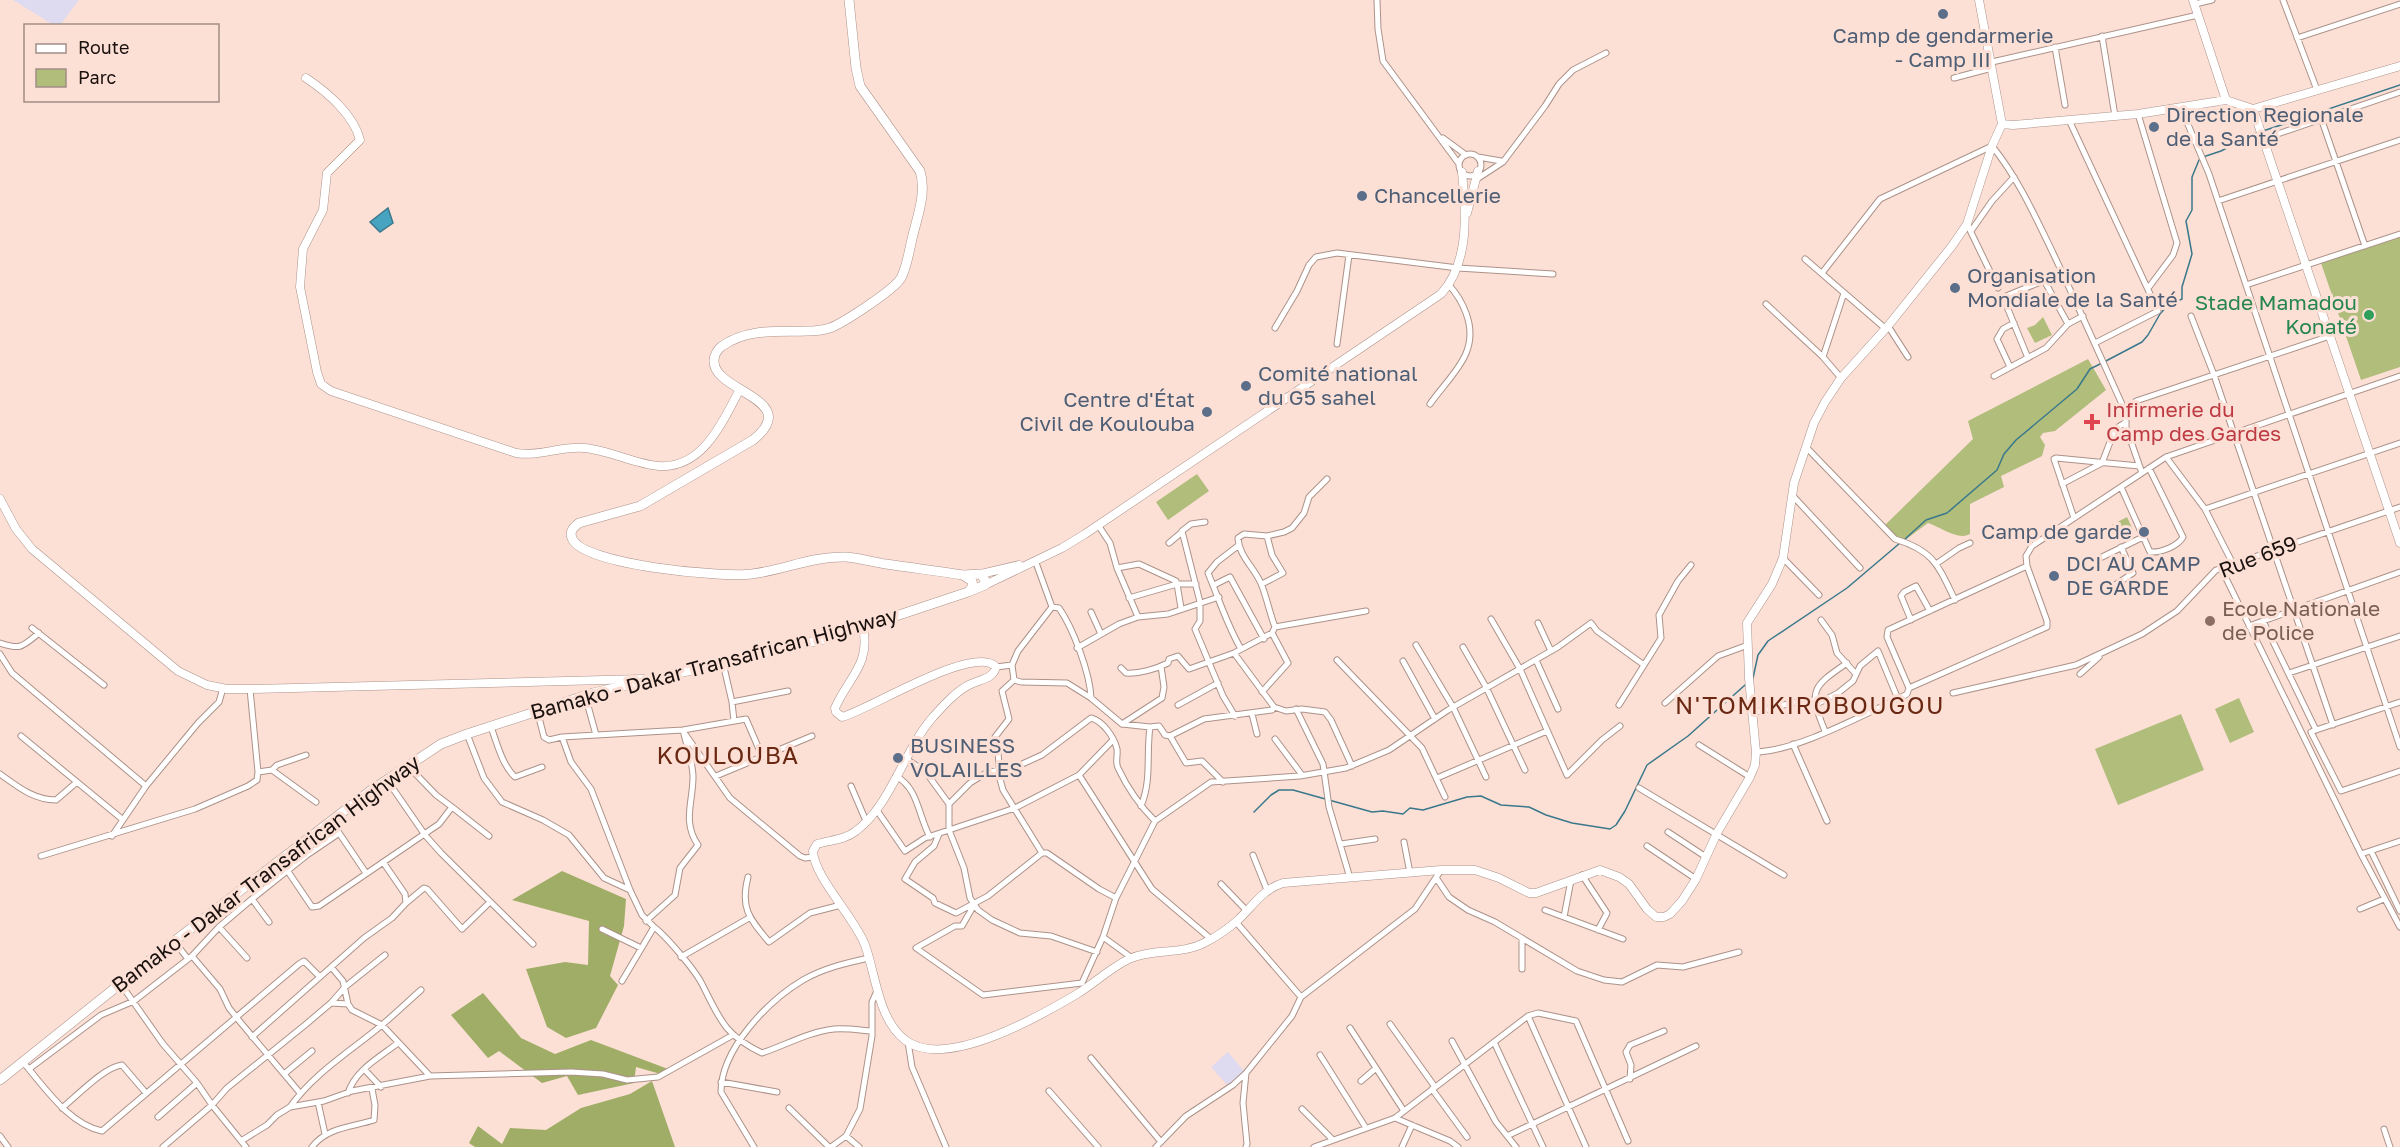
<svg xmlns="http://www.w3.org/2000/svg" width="2400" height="1147" font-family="'Golos Text',sans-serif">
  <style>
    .education { fill: #dedaef }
    .green { fill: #b0bd7b }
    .forest { fill: #a0ad66 }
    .water { fill: #47a4c0; stroke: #3a788b; stroke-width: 1.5 }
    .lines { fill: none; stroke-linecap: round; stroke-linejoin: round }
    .stream { stroke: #3a788b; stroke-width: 1.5 }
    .street-casing { stroke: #ac9289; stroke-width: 7 }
    .secondary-casing { stroke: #ac9289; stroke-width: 9 }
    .highway-casing { stroke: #ac9289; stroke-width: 10 }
    .street { stroke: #fff; stroke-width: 5 }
    .secondary { stroke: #fff; stroke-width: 8 }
    .highway { stroke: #fff; stroke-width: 9 }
    .service-dot { fill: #5c6f8a; stroke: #fce0d6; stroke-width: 2 }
    .leisure-dot { fill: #2e9e5b; stroke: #fce0d6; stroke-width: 2 }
    .health-dot { fill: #e0444e; stroke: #fce0d6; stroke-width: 2 }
    .education-dot { fill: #8d6e63; stroke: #fce0d6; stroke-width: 2 }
    .labels { text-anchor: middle; stroke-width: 6; stroke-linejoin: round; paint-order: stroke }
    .service-label { font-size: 21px; fill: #4e5e75; stroke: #fce0d6; text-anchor: start }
    .leisure-label { font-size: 21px; fill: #27864d; stroke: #fce0d6; text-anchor: end }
    .health-label { font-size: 21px; fill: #be3a42; stroke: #fce0d6; text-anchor: start }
    .street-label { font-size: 21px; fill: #1a110e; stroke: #fce0d6 }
    .education-label { font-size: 21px; fill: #785e54; stroke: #fce0d6; text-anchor: start }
    .quarter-label { font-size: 24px; letter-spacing: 1.5px; fill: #6a2812; stroke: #fce0d6 }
  </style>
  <rect width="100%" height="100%" fill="#fce0d6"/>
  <path class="education" d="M13,0H79L60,25L55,26Z
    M1228,1052L1245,1072L1228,1086L1211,1067Z"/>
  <path class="green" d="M2400,237V367L2361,380L2321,263Z
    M2043,317L2052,335L2035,343L2027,328L2035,325Z
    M2088,359L2106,390L2055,431L2043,433L2040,437L2045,445L2042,456L2001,476L2004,487L1970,504V534C1958,541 1941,527 1928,523L1905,540L1895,539L1883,527L1973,439L1968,421Z
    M1197,474L1209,491L1168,520L1156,502Z
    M2127,517L2133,530L2112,540L2106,528Z
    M2239,698L2254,732L2230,743L2215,709Z
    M2181,714L2204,770L2118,805L2095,749Z"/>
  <path class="forest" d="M562,871L626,899L624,926L610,976L618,985L596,1028L566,1038L547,1027L526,969L565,962L588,965L589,921L512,900Z
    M483,993L521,1038L555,1054L591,1040L668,1069L664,1075L636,1067L634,1083L578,1095L567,1076L542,1083L499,1051L488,1058L451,1015Z
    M652,1081L675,1147H475L469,1143L478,1126L502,1144L510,1128L546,1130L581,1108L630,1094Z"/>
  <path class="water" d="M388,208L393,223L380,232L370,222Z"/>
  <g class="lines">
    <path class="stream" d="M2263,131L2400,85
      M2203,157L2221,151L2258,132
      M2104,362L2142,342L2148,335L2160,314L2168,305L2182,299V287L2192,254L2186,221L2192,210V177L2199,160
      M1904,540L1926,520L1947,513L1997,470L2004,454L2016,440L2077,389L2090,369L2100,364
      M1753,678L1758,655L1768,641L1847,588L1900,543
      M1254,812L1271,795L1279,790H1293L1372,812L1383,811L1403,814L1410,808L1423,810L1467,797L1481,796L1501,805L1529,807L1546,815L1572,823L1610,829L1616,825L1625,811L1647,765L1688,736L1745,685"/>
    <defs>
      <path id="street" d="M1377,0L1378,29L1383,61L1459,164
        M2283,0L2317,90
        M2195,4L2212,0
        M2102,36L2115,116
        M2297,38L2400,4
        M2055,47L2065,105
        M1992,62L2198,15
        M1954,78L1992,68
        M2181,108L2209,174L2400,747
        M2138,114L2177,243L2173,255L2149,287
        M2321,118L2365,246
        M2069,120L2158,311L2095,343
        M1443,138L1466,155
        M2263,139L2400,92
        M1459 165a11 11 0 1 1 22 0a11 11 0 1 1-22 0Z
        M1478,157L1501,161
        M1477,179L1503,162L1545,106L1559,84L1573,70L1606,53
        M2218,201L2400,140
        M1967,224L1998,288
        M1971,231L1992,201L2014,177
        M1805,259L1886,329
        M1822,273L1880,199L1992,146C2018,178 2035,216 2053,253C2078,306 2102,360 2126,413V427L2142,473
        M2246,285L2400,234
        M1766,304L1823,357L1841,378
        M2191,316L2214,375L2333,725
        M1888,326L1908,357
        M1275,328L1297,291L1309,265L1316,257L1337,253L1458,268L1553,274
        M1337,344L1349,255
        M1823,357L1844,293
        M2028,358L2005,302L2006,296L2043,281L2045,282L2068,324
        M2010,367L1997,339L2003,329L2014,323
        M1994,376L2046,348L2068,324L2083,316
        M2136,401L2330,336
        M1430,404C1451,374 1481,353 1466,313C1462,302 1457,294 1449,285
        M1806,447L1895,539C1934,551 1938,565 1955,600
        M2166,457L2205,509L2233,564
        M2062,484L2102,463L2115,429L2126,422
        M2121,487L2150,552C2161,553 2178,546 2183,537L2149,468
        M1792,495L1860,568
        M2205,509L2400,443
        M2074,518L2054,459L2056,458L2139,466
        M1205,522L1191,524L1182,531L1200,602V621L1195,629L1223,696L1235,716
        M1098,525L1110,543L1117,568L1139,564L1176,581L1177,584H1196
        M1169,543L1182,532
        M1239,545L1217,562L1208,573C1219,599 1227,625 1241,649
        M2102,557L2143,537
        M1783,558L1819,595
        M1936,564L1959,548L1970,543
        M2221,568L2361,854L2400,927
        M1262,584L1283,573L1272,555L1267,536
        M1214,585L1230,577L1264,639
        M2115,585L2133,573L2121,547
        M1129,598L1177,584L1181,608
        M1052,607L1059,608C1073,628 1090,673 1091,698
        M1091,612L1101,634
        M1138,617L1168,614L1219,597
        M1491,619L1520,669L1567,775L1602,740L1620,726
        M1821,620L1832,635L1837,653L1855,673
        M1911,620L1901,596L1904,592L1916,586L1930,611
        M2263,621L2316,730
        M1538,623L1551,651
        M2249,626L2400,572
        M1275,627L1366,611
        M32,628L104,685
        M0,643C21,650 22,647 39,633
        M1416,645L1453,707L1486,777
        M1463,647L1486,687L1525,770
        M1077,648L1119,624L1138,617L1117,568
        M1234,653L1274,707L1286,711L1302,709L1325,712L1331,720L1352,766
        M0,654L12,673L146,786
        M1337,660L1422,748L1445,797
        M1536,660L1558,709
        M1403,661L1435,719
        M723,663L732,702L734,721
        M996,667L1012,665
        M1121,668L1126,673C1139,674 1156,669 1168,663L1169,659L1178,656L1189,669L1234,653L1272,633
        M2289,673L2400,636
        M2080,674L2099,657
        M1014,680L1021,682L1067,683L1091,698L1122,724L1150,727C1146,754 1152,780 1141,806
        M1014,680L1002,691L1009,719L995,737L994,745L998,752L1000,779L1003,790L1042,853
        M1014,680L1012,665L1018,651L1052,607L1035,560
        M1909,688L1887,637L1888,630L2027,566L2026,556L2032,546L2166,457L2400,376
        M1262,692L1288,663L1272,633L1275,627C1270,614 1267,599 1262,586C1256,569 1239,557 1238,538L1244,534L1267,536L1284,532L1292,528L1304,513L1309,497L1327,479
        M1953,693L2076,665L2142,634L2177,611L2216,570L2400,507
        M585,695L596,735
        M732,702L788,691
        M1665,703L1718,656L1748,645
        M1178,705L1218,683
        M1619,705L1661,638L1659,615L1678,581L1691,565
        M1815,705L1838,693L1853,681L1860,666L1878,651L1898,699
        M1296,709L1323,764L1329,807L1350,878
        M537,710L544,737L549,740L562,737L683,730L746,719L762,756
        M1751,713C1773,709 1793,700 1815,700
        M1252,714L1257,734
        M1122,724L1162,698L1164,687L1161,666
        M491,727C497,743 502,765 515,777L542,767
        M1150,727L1159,726L1165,735L1170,736L1204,719L1272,710L1274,707
        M1825,731C1808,690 1812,687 1847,663
        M2313,731L2400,702
        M2311,732L2341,791L2400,771
        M467,734L484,778L502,802L543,820L569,835L604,878L630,890
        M685,734L730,798L800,856L805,858L813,857
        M21,736L122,819
        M1170,736L1186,763L1202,761L1223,782
        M562,737L571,762L591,789L630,890L642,915L654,927L622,981
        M1275,739L1302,775
        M1793,744L1827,821
        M1699,745L1750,777
        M1756,752C1797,751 1860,716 1898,699L1907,694L1909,688L2047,627V621L2027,566
        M906,759L925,771L949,804V830L964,868L970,898L978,910L992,920L1020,933L1051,936L1097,952
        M272,770L316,802
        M258,772L272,770L277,765L306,755
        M0,774C18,787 34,800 56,800L77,782
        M1079,775L1152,889L1211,939
        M716,776L812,736
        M896,776C919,789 918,816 930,837
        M1437,778L1547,731
        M387,780L425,835L441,853L533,944
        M851,786L866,821
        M1639,788L1784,875
        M949,804L970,783L986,773L1020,765L1042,755L1091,718C1103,721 1114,737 1117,749C1118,756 1115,762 1118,768C1127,787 1140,806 1155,821
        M452,807L489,836
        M876,809L905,851L925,838L1015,808L1079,775L1112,741
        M331,821L366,873
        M1668,832L1706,857
        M939,834L934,846L915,862L905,879L933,898L935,903L956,913L988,896L1042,853H1047L1099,889L1116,898
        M112,836L146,786L198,723L219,702L223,688
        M1404,842L1410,873
        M1341,844L1375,839
        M1647,846L1696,879
        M2371,851L2400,911
        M2361,854L2400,841
        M1253,855L1267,890
        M41,856L195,809L248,786L257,780L258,772L250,689
        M287,870L312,907L319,906L439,824L452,807L436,795L408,766
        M1582,875L1607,913L1598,930
        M748,877C740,908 749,918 769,942L810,913L841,905
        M1437,879L1449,897L1468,910L1495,922L1577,971L1604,980L1622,982L1657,965L1683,967L1739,952
        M1221,884L1247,911
        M252,899L269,922
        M406,903L424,888L427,889L462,929L490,902
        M974,905L962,926H955L916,948L983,995L1082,983L1103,937L1116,898L1155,821L1211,782L1300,776L1346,768L1389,750L1448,710L1558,647L1591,623L1597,631L1644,665
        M2360,909L2384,899
        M1545,910L1623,939
        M1564,917L1571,880
        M646,921L675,895L680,868L698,845C682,822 693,802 693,777C693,762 686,744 683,730
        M1236,922L1301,997
        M219,927L247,958
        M654,927C666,936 695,970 702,984C720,1019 724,1035 762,1053C786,1045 808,1032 834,1029C846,1028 859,1030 871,1031
        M602,929L641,948
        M1103,937L1132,958
        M1522,938V969
        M174,941L188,959
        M192,956L220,989L229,1008L241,1023L300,1093
        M681,957L749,918
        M332,968L343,981L348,1004L352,1010L382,1025L430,1076
        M120,983L163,1044L197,1083L212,1105L246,1147
        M331,1003L348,1004
        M1528,1016L1586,1147
        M1390,1024L1435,1087
        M1350,1028L1404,1111
        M252,1037L364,938L392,918L406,903L405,894L383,862
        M1452,1041L1496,1122L1516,1147
        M908,1042L912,1067L946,1147
        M1494,1042L1543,1147
        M1320,1055L1366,1128
        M1091,1058L1161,1142
        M22,1061C44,1086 68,1124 102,1131L299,964L304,961L320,977
        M29,1069L101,1015L134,1001L192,956L219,927L252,899L307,855L338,834
        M364,1069L381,1087
        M284,1074L312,1051
        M1630,1079L1631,1065L1626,1052L1630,1045L1664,1031
        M1361,1081L1375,1069
        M721,1082L777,1092
        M1432,1089L1467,1137
        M1049,1091L1098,1147
        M348,1093C355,1070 380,1057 398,1043
        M318,1102L325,1134
        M290,1107C311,1077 343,1056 372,1033C389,1020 405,1004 421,990
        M62,1108C77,1096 104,1067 122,1065L146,1093
        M789,1108L829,1147
        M1302,1109L1333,1140
        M158,1117L197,1083
        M1395,1118L1450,1141L1458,1147
        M2384,1129L2390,1147
        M0,1136L8,1147
        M846,1136L859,1147
        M1507,1136L1696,1046
        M241,1141L267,1125L277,1115L290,1107L324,1101L352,1091L430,1076L571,1072L603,1074L627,1080L658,1077L733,1035
        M163,1147L212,1105L227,1088L305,1025L331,1003L345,987L385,955
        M312,1147C327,1127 353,1127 374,1120L375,1105L372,1089
        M754,1147L721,1092C721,1049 768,1001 803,980C824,968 846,963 869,958
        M831,1147L846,1136L860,1109L872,1036V1002L877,991
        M1156,1147L1186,1116L1233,1085L1246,1073L1292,1016L1301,997L1415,909L1441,870
        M1246,1147L1247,1144L1243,1103L1246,1073
        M1314,1147L1395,1118L1528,1016L1538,1013L1576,1021L1628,1141
        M1402,1147L1412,1125"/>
      <path id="secondary" d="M2193,0L2226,100
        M306,78C327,92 354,115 360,140L327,173L323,210L303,249L300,287L317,372L321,384L331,391L516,453C539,457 560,446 584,448C609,450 634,464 659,466C703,469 723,421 740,389
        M2253,109L2400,543
        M2002,124L2013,125L2138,114L2226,100L2253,109L2400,66
        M1467,213L1478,171
        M0,499L16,529L32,549L178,671L207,685L227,689H250L643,679
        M981,574L1019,565
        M985,585L1062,548L1085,534L1441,294C1470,262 1466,212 1462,172
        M863,628C871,664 848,678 835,708L836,712L842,717C869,710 975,643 996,667C993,679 981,679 971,684C957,690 943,706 933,717C904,750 891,805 856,831C845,840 830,840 817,844L813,851C814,877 855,918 865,945C876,975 878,1019 905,1040C945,1071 1040,1016 1077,994C1095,983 1110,968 1129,959C1153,948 1181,955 1204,943C1216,937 1229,928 1238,920C1253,906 1263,889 1283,883L1441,870H1475L1499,878L1529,893H1536L1600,870L1619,877L1629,884L1647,909L1656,917H1664L1670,914L1682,901L1696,879L1717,833L1750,777L1755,765L1756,752L1749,678L1747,623L1772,584L1783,558L1794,483L1814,423L1825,402L1841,378L1888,326L1952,246L1967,224L1992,146L2002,124L1979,0"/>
      <path id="highway" d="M849,0L856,68L860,86L920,171C927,193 917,217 912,239C909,251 907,267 901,278C894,290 843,323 830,328C823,330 815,331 807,331C778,332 748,328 722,346C718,349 714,355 714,361C713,392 804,399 753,440L640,506L579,523C574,527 569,531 572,538C581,565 724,578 752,574C784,570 812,556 846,557C859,558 873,562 886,564C912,568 938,571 963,575L972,581L973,586L968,592
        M0,1080L155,956L331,821L370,791L441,744L467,734L593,693L833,637L968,592L985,585L986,582L981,574L964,575"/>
    </defs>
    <use href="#street" class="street-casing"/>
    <use href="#secondary" class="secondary-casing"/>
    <use href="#highway" class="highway-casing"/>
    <use href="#street" class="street"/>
    <use href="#secondary" class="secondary"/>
    <use href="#highway" class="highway"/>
  </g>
  <g class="service-dot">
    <circle cx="1943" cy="14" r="6"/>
    <circle cx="2154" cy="127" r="6"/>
    <circle cx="1362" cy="196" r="6"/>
    <circle cx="1955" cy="288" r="6"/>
    <circle cx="1246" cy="386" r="6"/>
    <circle cx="1207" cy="412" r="6"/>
    <circle cx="2144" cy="532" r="6"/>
    <circle cx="2054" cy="576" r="6"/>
    <circle cx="898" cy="758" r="6"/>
  </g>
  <circle class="leisure-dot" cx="2369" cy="315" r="6"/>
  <path class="health-dot" d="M2089 413h6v6h6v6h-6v6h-6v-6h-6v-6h6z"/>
  <circle class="education-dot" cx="2210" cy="621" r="6"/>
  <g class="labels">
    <g class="service-label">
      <text x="1943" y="43" text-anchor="middle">Camp de gendarmerie<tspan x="1943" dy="24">- Camp III</tspan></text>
      <text x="2166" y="122">Direction Regionale<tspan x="2166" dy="24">de la Santé</tspan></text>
      <text x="1374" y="203">Chancellerie</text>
      <text x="1967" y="283">Organisation<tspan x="1967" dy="24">Mondiale de la Santé</tspan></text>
      <text x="1258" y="381">Comité national<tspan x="1258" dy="24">du G5 sahel</tspan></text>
      <text x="1195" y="407" text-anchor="end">Centre d'État<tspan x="1195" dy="24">Civil de Koulouba</tspan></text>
      <text x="2132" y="539" text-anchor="end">Camp de garde</text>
      <text x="2066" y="571">DCI AU CAMP<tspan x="2066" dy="24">DE GARDE</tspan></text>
      <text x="910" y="753">BUSINESS<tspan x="910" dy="24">VOLAILLES</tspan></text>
    </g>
    <g class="leisure-label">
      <text x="2357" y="310">Stade Mamadou<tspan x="2357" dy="24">Konaté</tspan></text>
    </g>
    <g class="health-label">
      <text x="2106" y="417">Infirmerie du<tspan x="2106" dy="24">Camp des Gardes</tspan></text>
    </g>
    <g class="street-label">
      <text transform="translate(2258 557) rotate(-21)" y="7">Rue 659</text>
      <text transform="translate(714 664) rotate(-15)" y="7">Bamako - Dakar Transafrican Highway</text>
      <text transform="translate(266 874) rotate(-37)" y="7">Bamako - Dakar Transafrican Highway</text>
    </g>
    <g class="education-label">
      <text x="2222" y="616">Ecole Nationale<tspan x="2222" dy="24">de Police</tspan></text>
    </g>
    <g class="quarter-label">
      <text x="1810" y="714">N'TOMIKIROBOUGOU</text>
      <text x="728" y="764">KOULOUBA</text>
    </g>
  </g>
  <rect x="24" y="24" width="195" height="78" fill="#fce0d6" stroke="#a28d86" stroke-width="1.5"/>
  <rect x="36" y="44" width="30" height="9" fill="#ffffff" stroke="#a28d86" stroke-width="1.5"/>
  <text x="78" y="54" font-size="18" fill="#1a110e">Route</text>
  <rect x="36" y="69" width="30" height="18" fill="#b0bd7b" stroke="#a28d86" stroke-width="1.5"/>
  <text x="78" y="84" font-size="18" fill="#1a110e">Parc</text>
</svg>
